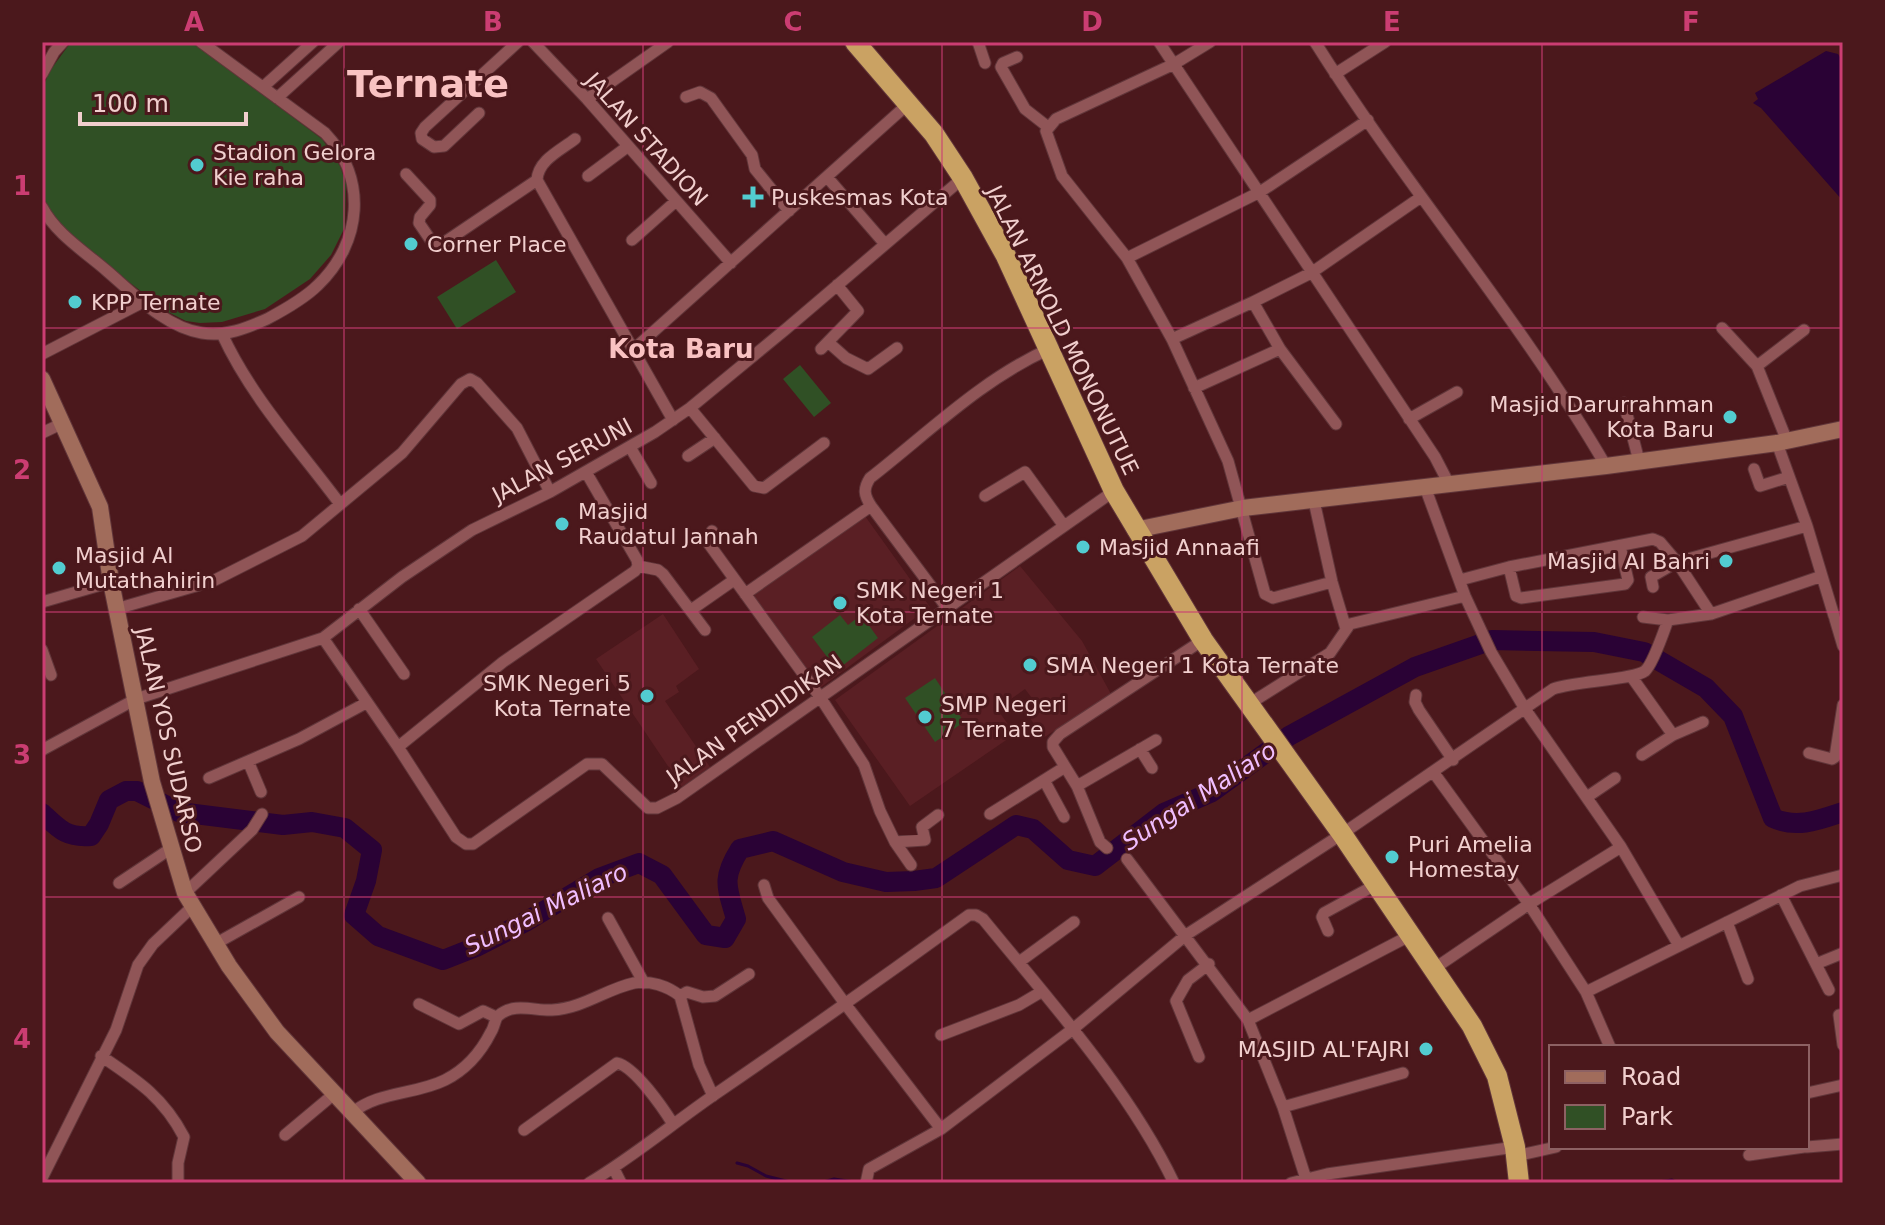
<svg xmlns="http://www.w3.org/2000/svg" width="1885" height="1225" font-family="'DejaVu Sans',sans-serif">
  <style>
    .built { fill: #5a1f24 }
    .green { fill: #305025 }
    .water { fill: #2a0235 }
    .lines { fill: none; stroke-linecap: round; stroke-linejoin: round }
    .stream { stroke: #2a0235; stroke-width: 3 }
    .river { stroke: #2a0235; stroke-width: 20 }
    .street-casing { stroke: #61363a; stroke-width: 13 }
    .secondary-casing { stroke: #61363a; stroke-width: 18 }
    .highway-casing { stroke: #61363a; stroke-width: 22 }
    .street { stroke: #905557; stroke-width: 11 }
    .secondary { stroke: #a16c5b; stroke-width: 16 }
    .highway { stroke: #caa263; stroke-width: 20 }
    .grid { fill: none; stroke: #cb3d72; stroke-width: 2; stroke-opacity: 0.55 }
    .poi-dot { fill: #52ccd0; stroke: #4b181c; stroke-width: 3 }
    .labels { text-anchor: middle; stroke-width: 6; stroke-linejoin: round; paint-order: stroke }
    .street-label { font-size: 22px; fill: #f1cfce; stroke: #4b181c }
    .poi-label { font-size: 22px; fill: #f1cfce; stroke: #4b181c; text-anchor: start }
    .water-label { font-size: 24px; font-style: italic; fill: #f0beff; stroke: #4b181c }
    .quarter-label { font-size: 26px; font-weight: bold; fill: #f9c2c2; stroke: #4b181c }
    .town-label { font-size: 38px; font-weight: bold; fill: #f9c2c2; stroke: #4b181c }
    .neatline { fill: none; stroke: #cb3d72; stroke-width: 3 }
    .grid-label { font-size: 26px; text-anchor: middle; font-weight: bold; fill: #cb3d72 }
  </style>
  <rect width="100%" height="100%" fill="#4b181c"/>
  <path class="built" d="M865,516L930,607L817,690L750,598Z
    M1020,566L1082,641L1111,694L1043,738L1030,718L1041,710L1025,689L997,709L1015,734L910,806L835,700Z
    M663,614L699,669L676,686L679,692L665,701L710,767L682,787L596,659Z"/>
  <path class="green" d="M71,42H192L322,139L340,166L346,183L345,227L331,255L310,279L265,309L222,322L200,323L186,321L168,312L64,232L42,198V90L49,72Z
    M496,260L516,292L457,329L437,297Z
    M800,365L831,403L814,417L783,379Z
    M866,611L873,620L868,624L878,638L837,670L812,637L840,615L848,625Z
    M935,678L964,722L935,742L905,698Z"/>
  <path class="water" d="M1826,51L1838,54L1843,62V201L1761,108L1753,103L1758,99L1755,93Z"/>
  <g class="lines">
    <path class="stream" d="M737,1163L748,1166L766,1176L794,1183
      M820,1183L834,1179L861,1183
      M1652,1183L1672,1180L1678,1183"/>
    <path class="river" d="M42,813C59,829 66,838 91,836L99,824L109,800L126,791H137L179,812L283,825L312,822L345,828L372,850L366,881L354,915L378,936L443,960L476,947L527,921L599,878L639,863L662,875L706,935L725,938L736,919C727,887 721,879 740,849L773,841L843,872L886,882L914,881L936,878L1016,825L1033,829L1068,860L1095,866L1164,813L1212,792L1289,736L1415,667L1492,640L1594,642L1644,652L1706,688L1733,716L1773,818C1797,829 1819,820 1843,812"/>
    <defs>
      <path id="street" d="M533,42L587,99L731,263
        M978,42L985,63
        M1159,42L1435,457L1449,484
        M1315,42C1406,187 1520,318 1606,466
        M1017,57L1003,63L1001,67L1025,109L1048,127
        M42,74L54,52L63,42
        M1335,74L1385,42
        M263,87L313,42
        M686,97L700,92L711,98L752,155L755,169L789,211
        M277,98L339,42
        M587,99L668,42
        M479,113L444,146L434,147L422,139L421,133L425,127L518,42
        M406,174L430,200V205L420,217L419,223L434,245L439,246L537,180L673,420
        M588,176L627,147
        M827,177L885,244
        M537,180C538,160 561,150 575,139
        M42,207C56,234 84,251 107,271C135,295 165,327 202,333C225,337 247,328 267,319C284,310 304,299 318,285C362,243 368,178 325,133L201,42
        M632,240L676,201
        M1127,258L1062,176L1046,131L1056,119L1174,64L1210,42
        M1253,302L1280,349L1336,424
        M1722,328L1757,366
        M222,334C251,397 299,449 340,504
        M1172,339L1127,258L1260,192L1368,120
        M828,342L846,358L868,369L897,348
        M634,349L908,104
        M821,349L858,311L837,285
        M42,354L143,302
        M1194,388L1280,349
        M1624,403L1639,461
        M690,408L754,486L764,488L824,443
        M1409,419L1457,392
        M42,433L63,423
        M1787,441L1757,366L1804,330
        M1777,443L1807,526L1834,616
        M630,447L651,483
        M688,456L715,438
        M1754,469L1760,486L1789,477
        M1425,487L1465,596L1491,652L1525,709L1621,847L1678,944
        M985,496L1025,472L1064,526
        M1314,501L1332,582L1346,629
        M712,531L709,544L820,697L864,765L880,811L895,842L911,865
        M638,566L658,570L663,574L705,630
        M1509,567L1516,596L1521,598L1625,584L1628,580L1620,546
        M1460,580L1509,567L1653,539L1660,542L1677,562L1807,526
        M1332,582L1273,598L1265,594L1228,461L1172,339L1253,302L1311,273L1421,197
        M1653,587L1651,577L1677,562L1711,614
        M745,594L871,506
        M42,602L111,582
        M116,609L213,581L302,536L402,453L461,384L470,379L477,383L517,428L550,492
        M359,609L404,674
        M948,609L871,506C864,495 863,489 870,478C929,432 981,380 1049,349
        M691,610L734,580
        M1643,617L1668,620
        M1835,619L1843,646
        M323,638L398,747L456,837L466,844H473L587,764H602L648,808H657L677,798L1114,491
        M42,650L51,675
        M1631,676L1673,735L1642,755
        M1416,695L1415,702L1419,710L1453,760
        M1249,704L1330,653L1350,624L1465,596
        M1673,735L1703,722
        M398,747L503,662L635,571L638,566L637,560L586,472
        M1140,749L1152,768
        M42,750L136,699L323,638L402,577L472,530L550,492L655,432L690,408L786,329L963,178
        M1809,753L1832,759L1835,757L1843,705
        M248,761L261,792
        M1434,773L1529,904L1621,847
        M209,778L299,739L366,703
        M1044,780L1064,817
        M1077,786L1156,740
        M1587,797L1615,778
        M990,814L1065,767
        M895,842L925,840L922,827L938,815
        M1107,848L1100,842L1077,786L1053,747V742L1060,734L1203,640
        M1127,859L1248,1020L1283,1107L1306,1179
        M119,883L170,849
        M764,885L768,898L846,1005L941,1129
        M185,893L252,830L262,814
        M1781,895L1829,990
        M608,918L644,983
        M1727,922L1748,979
        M1328,931L1322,917L1324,913L1377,884
        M215,944L299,897
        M1019,962L1074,922
        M1816,964L1843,953
        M1435,968L1529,904L1586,992
        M680,996L687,992L703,997L715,996L749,974
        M419,1004L459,1024L483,1011L496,1017
        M1839,1015L1843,1045
        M1248,1020L1411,935
        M941,1035L1019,1005L1041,992
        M1610,1047L1586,992L1800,886L1843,875
        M101,1056C138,1081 163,1097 184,1137L178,1163V1183
        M1199,1057L1176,1001L1188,980L1209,964
        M1807,1093L1843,1085
        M1283,1107L1403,1073
        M352,1113C378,1091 415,1095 445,1080C465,1070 481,1052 491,1032C494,1028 495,1019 498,1016C513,1002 535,1011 552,1010C584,1008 606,989 634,983C649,980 668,986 680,996L699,1065L713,1096
        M524,1130L617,1063C635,1067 663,1108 673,1124
        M285,1135L334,1094
        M1807,1147L1843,1144
        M1749,1155L1804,1147
        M1516,1156L1556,1147
        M614,1169L621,1183
        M42,1178L116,1030L138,965L153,944L192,907
        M589,1183C633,1157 672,1124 714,1095C800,1036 885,976 969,915H976L983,919C1049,1000 1129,1089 1174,1183
        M866,1183L869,1169L941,1129L1073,1029L1186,935L1342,834L1553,689C1575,681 1633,680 1645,671C1653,664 1664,631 1668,620L1711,614L1822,576
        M1291,1183L1327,1174L1515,1147"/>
      <path id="secondary" d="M42,379L100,507L111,582L152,782L185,893L229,966L277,1032L418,1183
        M1135,530L1243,508L1606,466L1777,443L1843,429"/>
      <path id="highway" d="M855,42L934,134L963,178L1006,256L1114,491L1203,640L1342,834L1472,1026L1497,1076L1515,1147L1519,1183"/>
    </defs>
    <use href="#street" class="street-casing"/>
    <use href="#secondary" class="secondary-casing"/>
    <use href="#highway" class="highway-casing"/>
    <use href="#street" class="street"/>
    <use href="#secondary" class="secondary"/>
    <use href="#highway" class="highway"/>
  </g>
  <path class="grid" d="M344,42V1183M643,42V1183M942,42V1183M1242,42V1183M1542,42V1183M42,328H1843M42,612H1843M42,897H1843"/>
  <g class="poi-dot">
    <circle cx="197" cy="165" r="8"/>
    <path d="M749 185h8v8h8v8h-8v8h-8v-8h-8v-8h8z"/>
    <circle cx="411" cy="244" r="8"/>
    <circle cx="75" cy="302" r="8"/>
    <circle cx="1730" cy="417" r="8"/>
    <circle cx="562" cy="524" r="8"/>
    <circle cx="1083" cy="547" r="8"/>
    <circle cx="1726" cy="561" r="8"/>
    <circle cx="59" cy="568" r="8"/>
    <circle cx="840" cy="603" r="8"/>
    <circle cx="1030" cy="665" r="8"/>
    <circle cx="647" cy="696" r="8"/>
    <circle cx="925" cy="717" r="8"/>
    <circle cx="1392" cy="857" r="8"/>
    <circle cx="1426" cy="1049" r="8"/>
  </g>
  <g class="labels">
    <g class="street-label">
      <text transform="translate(647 139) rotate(48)" y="8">JALAN STADION</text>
      <text transform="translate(1063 330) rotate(64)" y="8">JALAN ARNOLD MONONUTUE</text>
      <text transform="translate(562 460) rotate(-28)" y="8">JALAN SERUNI</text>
      <text transform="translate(754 719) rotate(-35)" y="8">JALAN PENDIDIKAN</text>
      <text transform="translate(169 740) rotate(77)" y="8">JALAN YOS SUDARSO</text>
    </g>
    <g class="poi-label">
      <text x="213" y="160">Stadion Gelora<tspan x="213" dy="25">Kie raha</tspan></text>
      <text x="771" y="205">Puskesmas Kota</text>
      <text x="427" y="252">Corner Place</text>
      <text x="91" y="310">KPP Ternate</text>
      <text x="1714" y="412" text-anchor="end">Masjid Darurrahman<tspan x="1714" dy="25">Kota Baru</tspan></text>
      <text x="578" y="519">Masjid<tspan x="578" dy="25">Raudatul Jannah</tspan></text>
      <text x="1099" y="555">Masjid Annaafi</text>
      <text x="75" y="563">Masjid Al<tspan x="75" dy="25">Mutathahirin</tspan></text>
      <text x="1710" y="569" text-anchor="end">Masjid Al Bahri</text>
      <text x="856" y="598">SMK Negeri 1<tspan x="856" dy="25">Kota Ternate</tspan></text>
      <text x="1046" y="673">SMA Negeri 1 Kota Ternate</text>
      <text x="631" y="691" text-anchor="end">SMK Negeri 5<tspan x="631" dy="25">Kota Ternate</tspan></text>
      <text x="941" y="712">SMP Negeri<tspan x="941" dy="25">7 Ternate</tspan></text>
      <text x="1408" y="852">Puri Amelia<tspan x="1408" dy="25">Homestay</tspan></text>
      <text x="1410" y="1057" text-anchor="end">MASJID AL'FAJRI</text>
    </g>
    <g class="water-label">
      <text transform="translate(1199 796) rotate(-33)" y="8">Sungai Maliaro</text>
      <text transform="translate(546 909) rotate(-26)" y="8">Sungai Maliaro</text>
    </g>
    <g class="quarter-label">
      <text x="681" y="358">Kota Baru</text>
    </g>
    <g class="town-label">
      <text x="428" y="97">Ternate</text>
    </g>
  </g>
  <rect width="1885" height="1225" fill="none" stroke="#4b181c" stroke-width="88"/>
  <rect x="1549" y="1045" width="260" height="104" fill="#4b181c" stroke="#8d6163" stroke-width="2"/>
  <rect x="1565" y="1071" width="40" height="12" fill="#a16c5b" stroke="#8d6163" stroke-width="2"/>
  <text x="1621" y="1085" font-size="24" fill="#f1cfce">Road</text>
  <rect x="1565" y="1105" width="40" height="24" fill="#305025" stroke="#8d6163" stroke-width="2"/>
  <text x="1621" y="1125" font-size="24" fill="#f1cfce">Park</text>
  <path d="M80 112v12h166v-12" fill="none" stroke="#f1cfce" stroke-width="4"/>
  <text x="92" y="112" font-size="24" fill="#f1cfce" stroke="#4b181c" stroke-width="6" paint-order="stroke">100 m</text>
  <rect x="44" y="44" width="1797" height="1137" class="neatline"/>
  <g class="grid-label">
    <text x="194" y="31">A</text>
    <text x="493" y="31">B</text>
    <text x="793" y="31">C</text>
    <text x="1092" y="31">D</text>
    <text x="1392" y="31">E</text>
    <text x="1691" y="31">F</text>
    <text x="22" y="195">1</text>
    <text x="22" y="479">2</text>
    <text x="22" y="764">3</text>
    <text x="22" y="1048">4</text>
  </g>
</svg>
